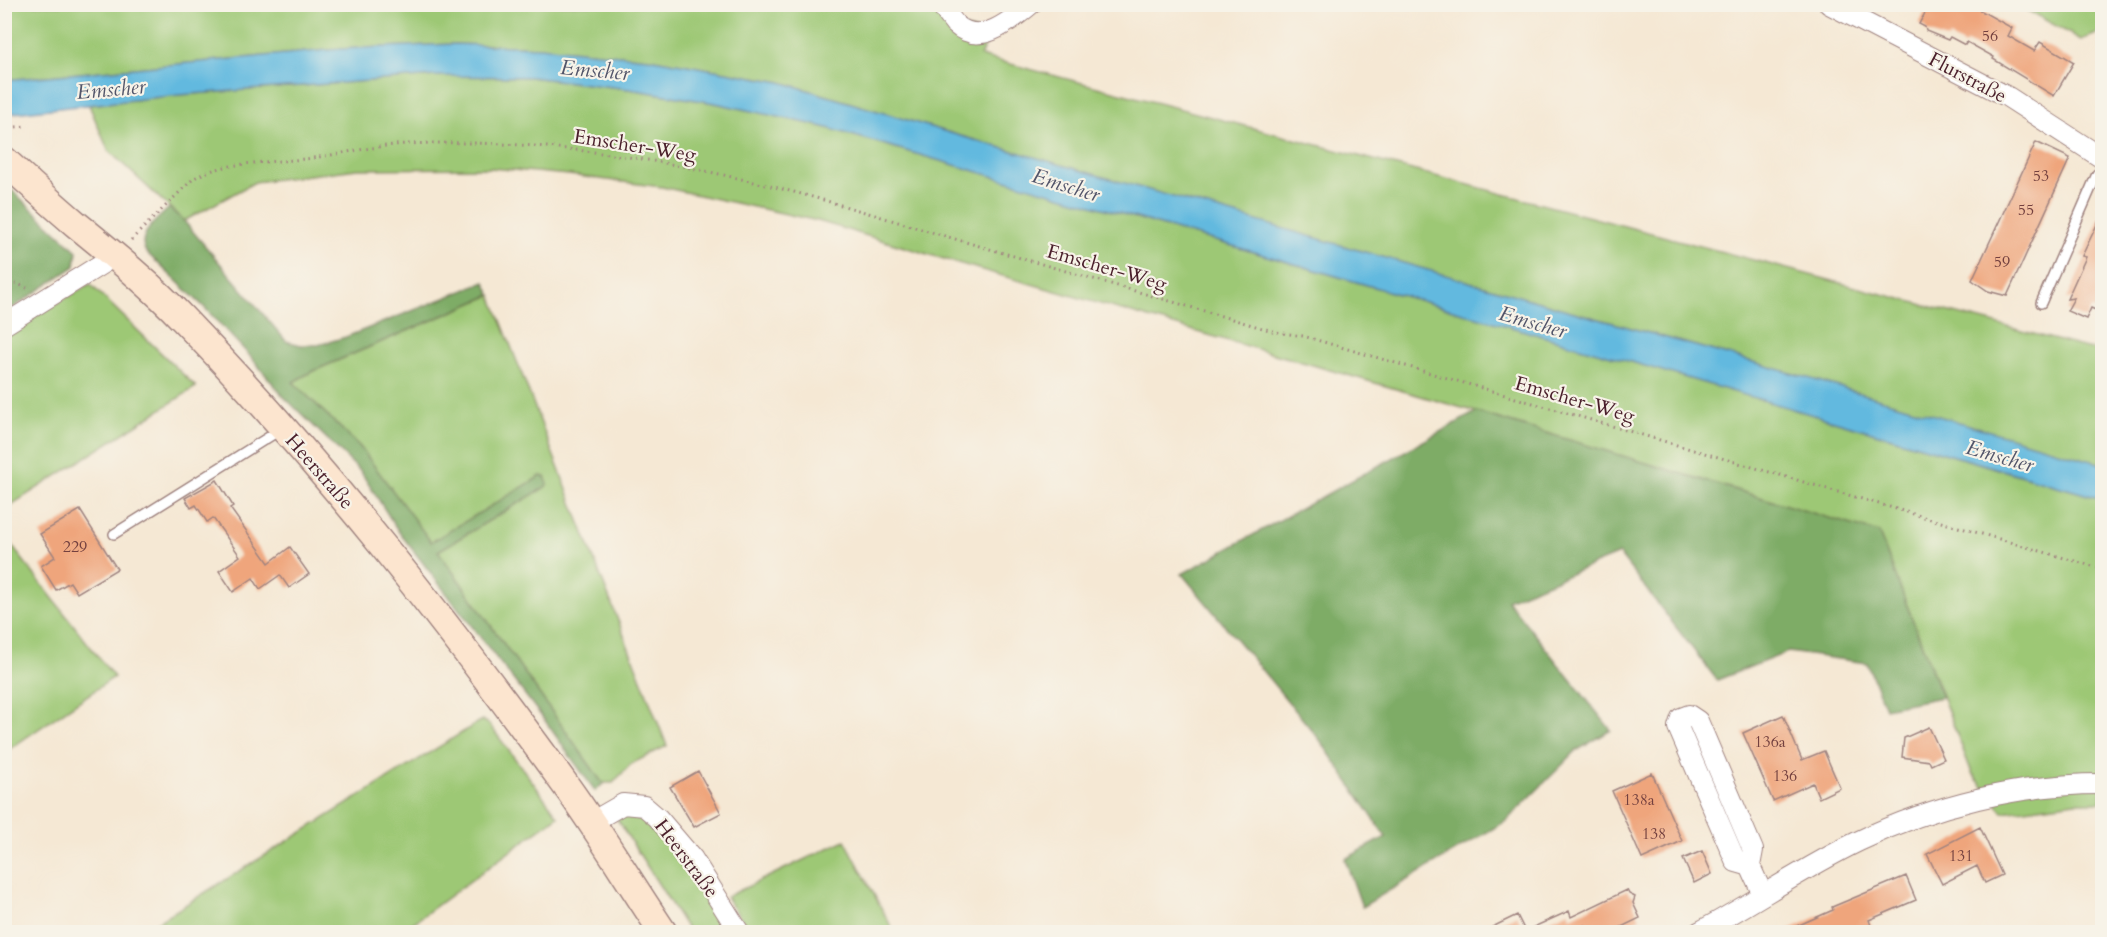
<svg xmlns="http://www.w3.org/2000/svg" width="2107" height="937" font-family="Cardo,serif">
  <style>
    .green { fill: #9dc875; stroke: #747450; stroke-width: 1.5 }
    .forest { fill: #7eac66; stroke: #646648; stroke-width: 1.5 }
    .water { fill: #62b9df; stroke: #566c85; stroke-width: 1.5 }
    .building { fill: #efa57c }
    .lines { fill: none; stroke-linecap: round; stroke-linejoin: round }
    .service-casing { stroke: #a08480; stroke-width: 12 }
    .minor-casing { stroke: #a08480; stroke-width: 22 }
    .secondary-casing { stroke: #a08480; stroke-width: 30 }
    .path { stroke: #a08480; stroke-width: 3; stroke-dasharray: 1.5 4.5; stroke-linecap: butt }
    .service { stroke: #fff; stroke-width: 9 }
    .minor { stroke: #fff; stroke-width: 20 }
    .secondary { stroke: #fce5cf; stroke-width: 27 }
    .labels { text-anchor: middle; stroke-width: 4.5; stroke-linejoin: round; paint-order: stroke }
    .number-label { font-size: 16px; fill: #73403f }
    .street-label { font-size: 20px; fill: #4a1f2b; stroke: #f7f3e8 }
    .water-label { font-size: 21px; font-style: italic; fill: #52556a; stroke: #f7f3e8 }
  </style>
  <rect width="100%" height="100%" fill="#f7f3e8"/>
  <filter id="ink" filterUnits="userSpaceOnUse"><feTurbulence type="fractalNoise" baseFrequency=".0167" numOctaves="2"/><feDisplacementMap in="SourceGraphic" scale="12" xChannelSelector="R" yChannelSelector="G"/><feConvolveMatrix kernelMatrix="1 2 1 2 8 2 1 2 1" color-interpolation-filters="sRGB"/></filter>
  <filter id="wash" filterUnits="userSpaceOnUse"><feTurbulence type="fractalNoise" baseFrequency=".008" numOctaves="4" result="noise"/><feDisplacementMap in="SourceGraphic" scale="24" xChannelSelector="R" yChannelSelector="G"/><feGaussianBlur stdDeviation="1.35" result="paint"/><feColorMatrix in="noise" values="0 0 0 0 0 0 0 0 0 0 0 0 0 0 0 0 0 1.4 0 .05"/><feComposite in="paint" operator="in"/></filter>
  <g filter="url(#wash)">
    <rect width="100%" height="100%" fill="#f5e8d4"/>
    <path class="green" d="M5,5H938L955,26L991,34L980,56L2102,352V464L1760,364L1588,316L957,135L781,82L648,58L540,47L454,44L340,49L5,80Z
      M2018,5H2102V32L2081,40Z
      M436,76L530,77L629,89L715,103L824,127L2102,499V802H2076L2003,812L1972,773L1879,533L1476,412L944,259L818,221L662,187L569,175L490,168L357,169L255,182L184,221L108,150L89,105L179,95Z
      M90,284L196,387L5,509V333Z
      M491,295L667,746L631,764L613,783H604L601,781L438,551L544,488L541,476L431,543L360,447L293,382L311,372Z
      M5,537L114,677L5,752H4Z
      M482,720L489,724L558,816L401,932H147L145,930Z
      M631,813L646,816L700,879L733,932H689L617,819Z
      M845,840L894,932H750L726,897Z"/>
    <path class="forest" d="M5,184L77,251L75,266L5,313Z
      M169,208L184,221L286,341L301,345H318L346,337L485,282L491,295L311,372L293,382L360,447L431,542L541,476L545,477L548,484L544,488L438,551L601,781L604,783L595,791L546,722L399,532L361,472L283,396L250,356L203,306L146,252C135,235 158,219 169,208Z
      M1476,412L1879,533L1942,697L1885,708L1867,663L1788,652L1717,680L1619,554L1507,600L1611,730L1576,751L1506,821L1362,907L1345,859L1386,837L1320,740L1182,574Z"/>
    <path class="water" d="M454,44L540,47L648,58L781,82L957,135L1588,316L1760,364L2102,464V499L824,127L715,103L629,89L530,77L436,76L179,95L5,114V80L340,49Z"/>
    <g id="blocks">
      <path class="building" d="M1930,4H1969L2012,28L2008,36L2034,51L2040,42L2074,62L2054,96L1993,59L1994,57L1967,42L1965,45L1950,37L1948,40L1926,31L1925,27L1919,24Z
        M2036,142L2070,158L2007,296L1988,291L1972,280Z
        M2103,212V313L2091,308L2086,319L2067,311L2074,298L2067,299L2086,257L2082,256Z
        M217,480L233,506L230,508L269,563L290,547L309,574L289,588L280,575L260,589L253,578L233,592L219,571L240,556L213,518L207,522L196,505L191,508L185,498Z
        M80,510L117,569L77,593L70,582L56,590L41,566L55,557L40,534Z
        M1783,715L1802,760L1824,751L1840,788L1819,798L1813,783L1773,801L1743,733Z
        M1929,727L1944,759L1931,765L1929,761L1902,757L1904,738Z
        M698,771L721,813L694,827L670,787Z
        M1652,773L1682,841L1642,859L1612,791Z
        M1980,827L2002,875L1985,883L1977,866L1942,884L1927,854Z
        M1702,851L1712,874L1694,883L1683,859Z
        M1906,876L1916,900L1869,920L1872,928L1861,933H1781L1833,910L1832,907Z
        M1627,890L1629,894L1635,897L1633,903L1640,918L1609,933H1589L1585,925L1577,929L1578,933H1480L1517,915L1525,931L1569,911L1571,917Z"/>
    </g>
  </g>
  <g filter="url(#ink)">
    <use href="#blocks" fill-opacity="0" stroke="#a08480" stroke-width="1.5"/>
    <g class="lines">
      <defs>
        <path id="service" d="M2041,303L2097,174L2102,172
          M114,534L280,430"/>
        <path id="minor" d="M941,4C945,11 950,18 955,24C981,48 1011,20 1031,4
          M1829,4L2008,97L2102,158
          M4,325L116,255
          M590,823L623,804L644,806L658,818L693,859L739,932
          M1750,866L1736,862L1678,727L1681,718L1689,715L1698,721L1753,850L1750,866L1763,895
          M1699,932C1753,903 1803,868 1859,841C1933,805 2020,784 2102,784"/>
        <path id="secondary" d="M4,160C28,182 52,204 77,225C114,255 151,285 184,320C323,464 447,622 564,783C599,831 630,883 663,932"/>
      </defs>
      <use href="#service" class="service-casing"/>
      <use href="#minor" class="minor-casing"/>
      <use href="#secondary" class="secondary-casing"/>
      <path class="path" d="M4,128L27,126
        M131,240L193,179C222,160 278,163 313,158C345,153 375,146 407,144C528,138 649,156 766,185C824,199 881,217 938,234C1051,267 1164,299 1276,332L1303,336L2102,569
        M4,278L27,288"/>
      <use href="#service" class="service"/>
      <use href="#minor" class="minor"/>
      <use href="#secondary" class="secondary"/>
    </g>
  </g>
  <g class="labels">
    <g class="number-label">
      <text x="1990" y="41">56</text>
      <text x="2041" y="181">53</text>
      <text x="2026" y="215">55</text>
      <text x="2002" y="267">59</text>
      <text x="75" y="552">229</text>
      <text x="1770" y="747">136a</text>
      <text x="1785" y="781">136</text>
      <text x="1639" y="805">138a</text>
      <text x="1654" y="839">138</text>
      <text x="1961" y="861">131</text>
    </g>
    <g class="street-label">
      <text transform="translate(1968 77) rotate(28)" y="7">Flurstraße</text>
      <text transform="translate(635 145) rotate(9)" y="7">Emscher-Weg</text>
      <text transform="translate(1107 267) rotate(16)" y="7">Emscher-Weg</text>
      <text transform="translate(1575 399) rotate(16)" y="7">Emscher-Weg</text>
      <text transform="translate(320 471) rotate(49)" y="7">Heerstraße</text>
      <text transform="translate(687 858) rotate(53)" y="7">Heerstraße</text>
    </g>
    <g class="water-label">
      <text transform="translate(595 70) rotate(5)" y="7">Emscher</text>
      <text transform="translate(111 89) rotate(-5)" y="7">Emscher</text>
      <text transform="translate(1066 185) rotate(17)" y="7">Emscher</text>
      <text transform="translate(1533 322) rotate(16)" y="7">Emscher</text>
      <text transform="translate(2000 456) rotate(16)" y="7">Emscher</text>
    </g>
  </g>
  <rect width="2107" height="937" fill="none" stroke="#f7f3e8" stroke-width="24"/>
</svg>
